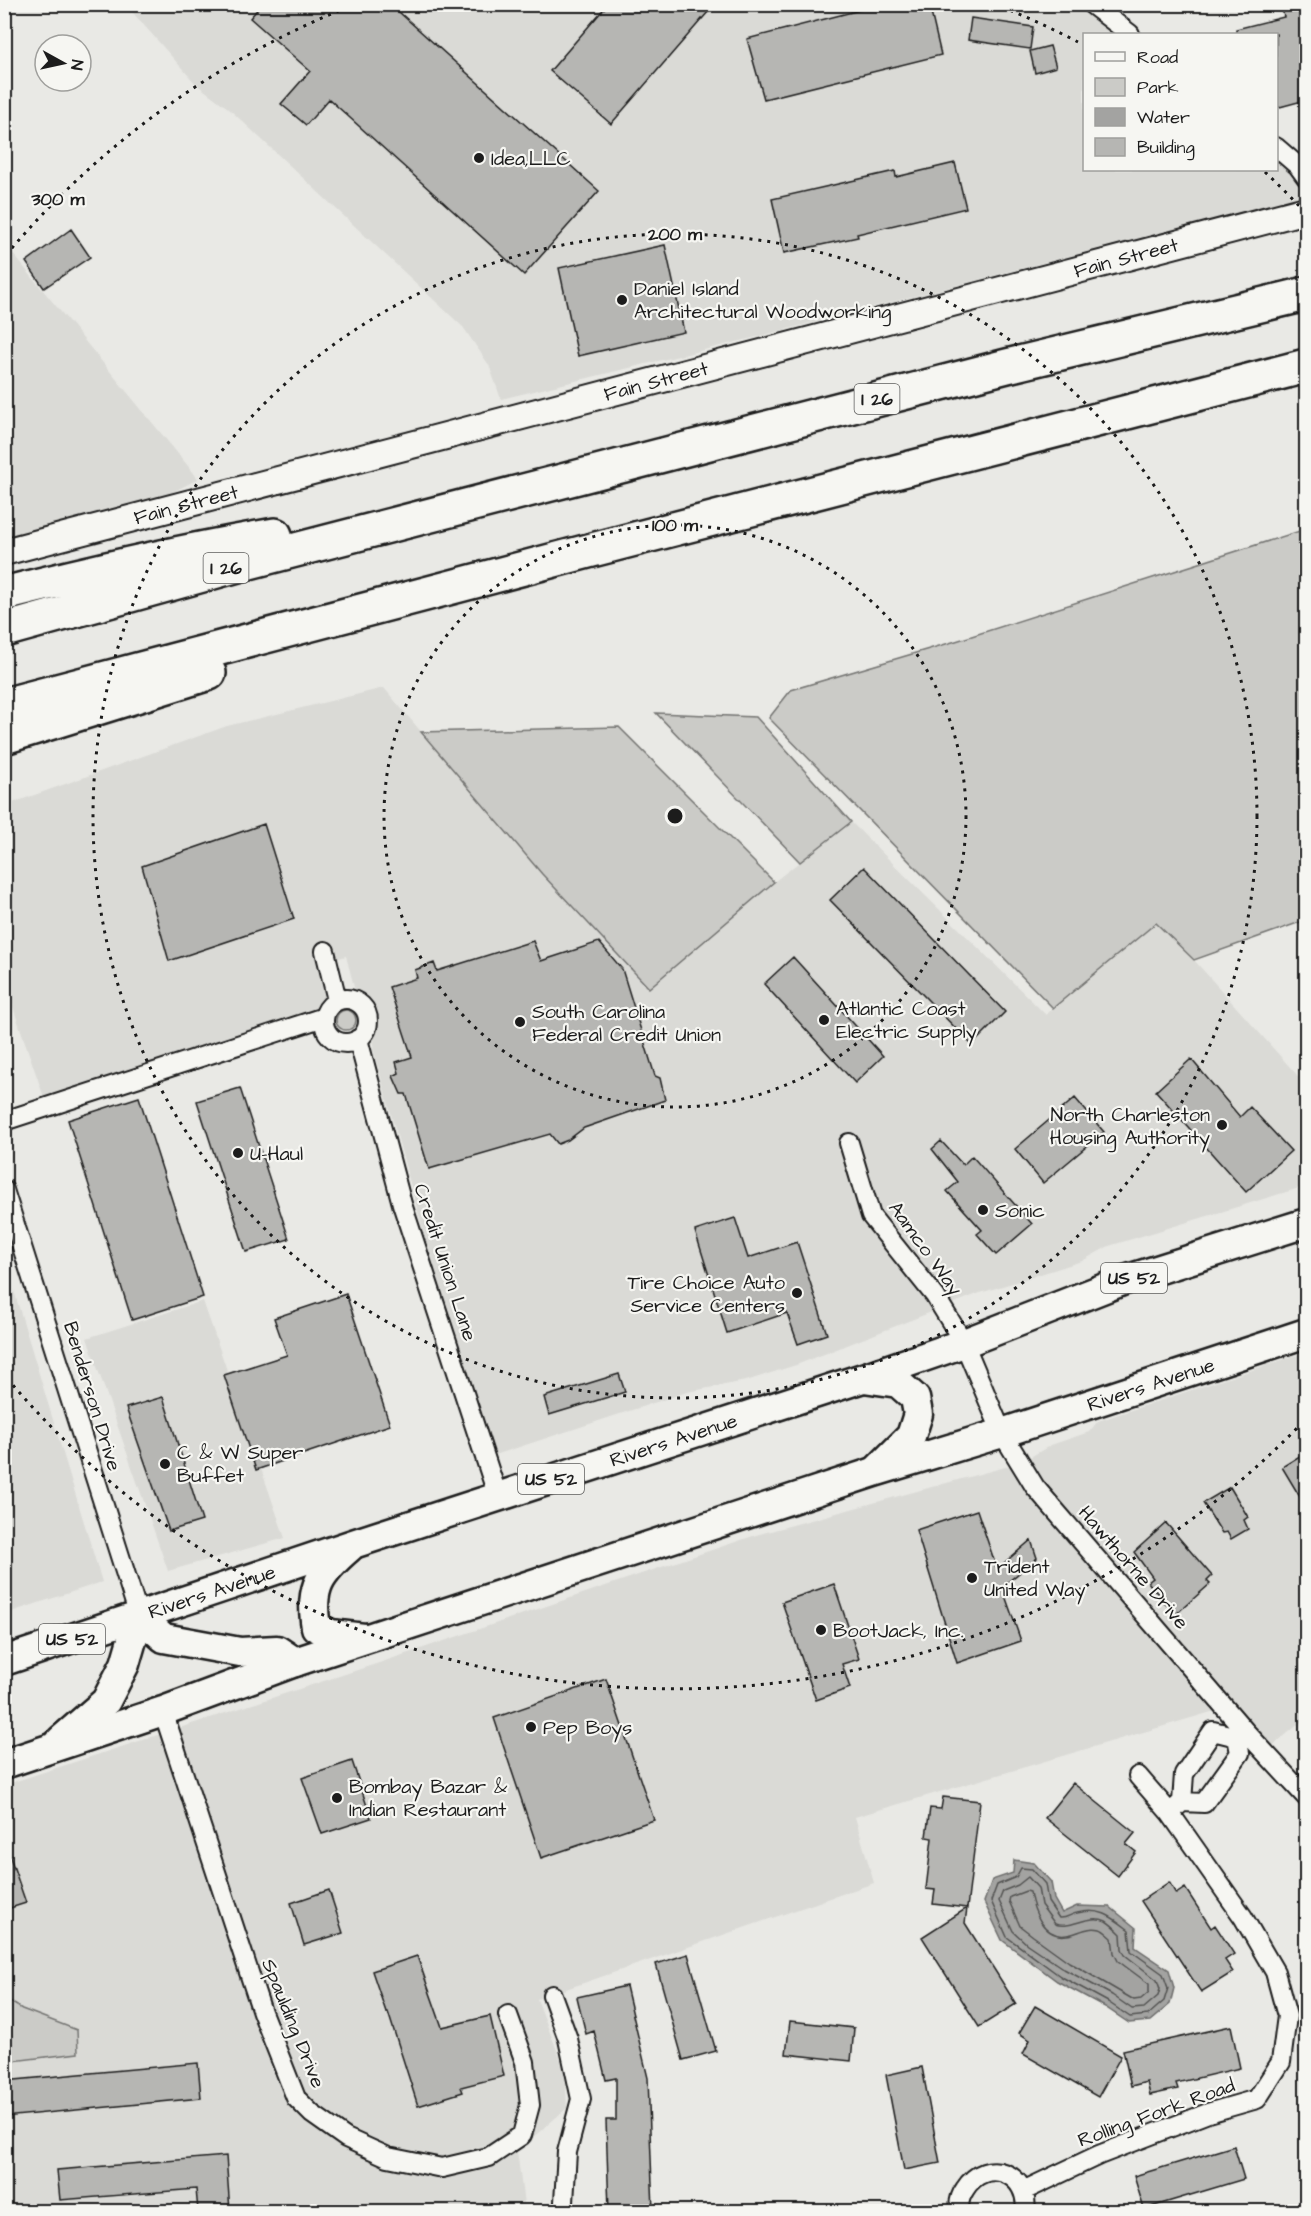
<svg xmlns="http://www.w3.org/2000/svg" width="1311" height="2216" font-family="'Architects Daughter',sans-serif">
  <style>
    .built { fill: #dadad6 }
    .green { fill: #cbcbc7; stroke: #747472; stroke-width: 1.5 }
    .water { fill: #a3a3a1; stroke: #6d6d6c; stroke-width: 1.5 }
    .lines { fill: none; stroke-linecap: round; stroke-linejoin: round }
    .shore { stroke: #525251; stroke-width: 1.5 }
    .building { fill: #b6b6b3; stroke: #1c1c1c; stroke-width: 1.5 }
    .street-casing { stroke: #1c1c1c; stroke-width: 22 }
    .secondary-casing { stroke: #1c1c1c; stroke-width: 30 }
    .primary-casing { stroke: #1c1c1c; stroke-width: 33 }
    .highway-casing { stroke: #1c1c1c; stroke-width: 38 }
    .street { stroke: #f6f6f2; stroke-width: 18 }
    .secondary { stroke: #f6f6f2; stroke-width: 26 }
    .primary { stroke: #f6f6f2; stroke-width: 28 }
    .highway { stroke: #f6f6f2; stroke-width: 33 }
    .ring { fill: none; stroke: #1c1c1c; stroke-width: 3; stroke-dasharray: 3 6 }
    .poi-dot { fill: #1c1c1c; stroke: #f6f6f2; stroke-width: 2 }
    .labels { text-anchor: middle; stroke-width: 4.5; stroke-linejoin: round; paint-order: stroke }
    .shield { fill: #f6f6f2; stroke: #5d5d5c; stroke-width: 1.5 }
    .shield-label { font-size: 18px; font-weight: bold; fill: #1c1c1c }
    .poi-label { font-size: 20px; fill: #1c1c1c; stroke: #f6f6f2; text-anchor: start }
    .street-label { font-size: 20px; fill: #1c1c1c; stroke: #f6f6f2 }
    .centre { fill: #1c1c1c; stroke: #f6f6f2; stroke-width: 3 }
    .ring-label { font-size: 18px; text-anchor: middle; font-weight: bold; fill: #1c1c1c; stroke: #f6f6f2; stroke-width: 4.5; stroke-linejoin: round; paint-order: stroke }
  </style>
  <rect width="100%" height="100%" fill="#e9e9e5"/>
  <filter id="ink" filterUnits="userSpaceOnUse"><feTurbulence type="fractalNoise" baseFrequency=".0167" numOctaves="2"/><feDisplacementMap in="SourceGraphic" scale="12" xChannelSelector="R" yChannelSelector="G"/><feConvolveMatrix kernelMatrix="1 2 1 2 8 2 1 2 1" color-interpolation-filters="sRGB"/></filter>
  <g filter="url(#ink)">
    <path class="built" d="M126,5H1091L1130,34H1084V170H1276L1277,147L1306,177V195L749,339L501,399L489,365L463,327L228,108L196,84Z
      M4,243L193,472L198,479L167,495L5,537Z
      M384,688L542,874L762,891L851,822L1046,1015L1060,1001L1156,923L1194,960L1306,1085V1186L1109,1246L1082,1261L980,1293L796,1365L746,1381L687,1392L486,1458L373,1049L377,1010L356,994L346,956L319,964L327,996L321,1000L314,1012L47,1106L5,984L4,806L227,726Z
      M4,1258L102,1582L5,1614H4Z
      M203,1301L285,1538L168,1571L87,1338Z
      M1306,1352V1718L1265,1752L1225,1708L855,1817L874,1883L537,1999L565,2071L567,2108L517,2151L525,2211H5L4,1785L379,1663L756,1535L1020,1463L1051,1445L1089,1432L1098,1421Z"/>
    <path class="green" d="M1306,529V920L1194,960L1156,923L1053,1008L769,718L791,690L956,641Z
      M656,713L756,717L851,822L800,862Z
      M619,727L774,882L649,988L542,874L421,732Z
      M336 1020a10 10 0 1 1 20 0a10 10 0 1 1-20 0Z
      M4,1998L22,2009L77,2030L78,2053L5,2062Z"/>
    <path class="water" d="M1014,1860L1034,1863L1051,1882L1054,1899L1062,1913L1077,1906L1110,1907L1136,1928L1135,1947L1169,1970L1174,1988L1170,2004L1150,2021L1129,2023L1105,2007L1057,1981L1002,1940L984,1902L992,1880L1013,1873Z"/>
    <g class="lines">
      <path class="shore" d="M1021,1868L1032,1869L1045,1884L1048,1902L1059,1918C1067,1919 1070,1914 1077,1913C1101,1907 1112,1917 1129,1930L1131,1951L1163,1974L1168,1988L1164,2001L1148,2015L1130,2017L1108,2002L1060,1976L1007,1937L991,1901L997,1885L1016,1877Z
        M1028,1877L1038,1888L1041,1905L1055,1924C1070,1930 1089,1913 1106,1921C1111,1924 1117,1930 1121,1934L1122,1949L1125,1955L1157,1980L1160,1989L1158,1996L1144,2008L1132,2009L1112,1995L1064,1969L1027,1944L1013,1931L999,1901L1003,1891L1018,1885Z
        M1026,1891L1030,1892C1033,1910 1043,1939 1067,1935C1079,1933 1088,1926 1100,1929C1104,1930 1108,1935 1112,1938L1114,1953L1118,1961L1149,1984V1992L1141,1999L1134,2000L1069,1962L1033,1936L1020,1926L1009,1901L1010,1897Z"/>
    </g>
    <path class="building" d="M262,4H390L599,191L524,275L329,99L306,125L281,104L310,71L250,18Z
      M608,4H715L611,124L550,71Z
      M883,4H929L941,55L764,99L747,39Z
      M1281,4H1306V100L1276,108V34H1236V29L1284,17Z
      M971,18L1033,27L1030,49L968,40Z
      M1050,46L1056,67L1035,73L1030,51Z
      M955,163L966,208L857,234L858,237L784,253L772,199L895,171L896,177Z
      M71,229L90,257L44,288L26,262Z
      M665,245L684,332L578,356L559,268Z
      M264,824L294,919L169,961L142,866Z
      M864,867L1005,1012L972,1045L830,900Z
      M533,941L541,961L599,942L622,969L655,1076L660,1078L665,1100L584,1128L568,1140L558,1144L550,1134L429,1169L406,1094H401L393,1076L399,1073L396,1062L412,1057L389,987L417,978L415,970L434,963L437,971Z
      M793,957L883,1056L855,1083L764,984Z
      M1191,1059L1240,1117L1250,1107L1291,1151L1246,1192L1156,1091Z
      M240,1088L289,1239L246,1252L197,1101Z
      M139,1097L203,1297L132,1320L68,1120Z
      M1075,1098L1104,1132L1043,1183L1015,1149Z
      M941,1141L963,1165L972,1156L1032,1224L996,1255L977,1234L982,1230L947,1191L958,1182L932,1149Z
      M735,1218L748,1258L797,1242L827,1334L798,1344L787,1313L727,1333L695,1231Z
      M346,1294L390,1425L256,1470L224,1375L287,1355L274,1318Z
      M619,1374L625,1392L549,1415L544,1397Z
      M163,1397L202,1521L169,1531L126,1408Z
      M1306,1452V1507L1282,1467Z
      M1230,1487L1248,1517L1244,1520L1248,1529L1231,1539L1227,1532L1222,1533L1203,1503Z
      M977,1510L997,1569L1031,1540L1037,1558L1002,1587L1021,1641L957,1663L916,1530Z
      M1166,1523L1212,1576L1207,1581L1210,1584L1175,1615L1148,1582L1153,1578L1134,1552Z
      M834,1584L859,1659L842,1664L850,1688L816,1700L782,1602Z
      M606,1679L654,1820L541,1858L494,1718Z
      M352,1761L371,1818L322,1834L302,1778Z
      M1073,1783L1135,1833L1126,1844L1136,1852L1118,1876L1045,1818Z
      M943,1797L980,1801L967,1908L933,1904L935,1890L926,1889L932,1838L926,1837L930,1808L941,1809Z
      M4,1848H7L26,1903L4,1910Z
      M1169,1882L1176,1894L1185,1888L1211,1928L1215,1925L1234,1954L1225,1960L1233,1972L1201,1992L1141,1901Z
      M329,1890L343,1933L304,1945L291,1903Z
      M967,1908L965,1923L1016,2004L979,2027L922,1937Z
      M688,1954L716,2051L683,2060L656,1964Z
      M417,1956L442,2027L490,2016L504,2076L461,2087L463,2092L418,2106L388,2012H386L372,1971Z
      M626,1986L648,2078L653,2211H609L606,2120H616V2078L606,2080L594,2031L586,2034L577,1997Z
      M1035,2006L1121,2056L1098,2097L1023,2054L1030,2040L1019,2033Z
      M790,2021L854,2028L851,2061L786,2054Z
      M1231,2026L1240,2068L1176,2083L1178,2089L1150,2095L1147,2082L1131,2086L1123,2050Z
      M198,2063L201,2098L4,2117V2081Z
      M922,2067L940,2163L904,2170L886,2075Z
      M1234,2146L1244,2179L1144,2209L1134,2176Z
      M226,2156L230,2211H198L196,2189L60,2200L57,2170Z"/>
    <g class="lines">
      <defs>
        <path id="street" d="M1091,4L1130,34
          M1276,147L1298,166L1306,177
          M325,951L337,1000
          M324 1021a22 22 0 1 1 44 0a22 22 0 1 1-44 0Z
          M358,1039L402,1204L498,1497
          M4,1121L324,1017
          M849,1143L871,1216L935,1296L964,1343L1002,1433L1035,1487L1245,1731L1306,1797
          M4,1190L139,1616
          M163,1711L262,2012L296,2098L312,2114L346,2138L388,2157L442,2168L489,2157L522,2135L530,2105L525,2062L508,2015
          M1182,1802L1184,1774L1213,1731L1237,1737
          M1170,1813L1182,1802L1204,1803L1240,1753L1237,1737
          M552,1995L568,2039L581,2099L567,2152L564,2202L565,2212
          M1023,2191L1099,2155L1208,2113L1257,2099L1281,2062L1287,2016L1275,1972L1243,1917L1170,1813L1138,1776
          M960,2212C958,2203 960,2196 965,2189C986,2155 1031,2174 1025,2212"/>
        <g id="secondary">
          <path id="s1" d="M4,552L1306,210"/>
        </g>
        <g id="primary">
          <path d="M864,1378L898,1383L915,1398L918,1414L911,1436L878,1469"/>
          <path d="M349,1548C320,1573 309,1587 316,1627L331,1634L364,1638"/>
          <path d="M139,1616L164,1638L240,1652L277,1650L295,1662"/>
          <path id="s2" d="M4,1661L356,1543L863,1378L964,1343L1125,1280L1306,1223"/>
          <path d="M61,1740L106,1701L125,1664L139,1616"/>
          <path id="s3" d="M4,1764L163,1711L295,1662L874,1472L1002,1433L1306,1333"/>
        </g>
        <path id="highway" d="M4,594C94,571 184,551 275,535
          M4,630L249,562L1007,366L1306,294
          M4,705L596,549L1306,366
          M4,737L209,673"/>
      </defs>
      <use href="#street" class="street-casing"/>
      <use href="#secondary" class="secondary-casing"/>
      <use href="#primary" class="primary-casing"/>
      <use href="#highway" class="highway-casing"/>
      <use href="#street" class="street"/>
      <use href="#secondary" class="secondary"/>
      <use href="#primary" class="primary"/>
      <use href="#highway" class="highway"/>
    </g>
  </g>
  <g class="ring">
    <circle cx="675" cy="816" r="291"/>
    <circle cx="675" cy="816" r="582"/>
    <path d="M1303 1422A873 873 0 0 1 6 1377M6 255A873 873 0 0 1 348 7M1002 7A873 873 0 0 1 1078 42M1265 172A873 873 0 0 1 1303 210"/>
  </g>
  <g class="poi-dot">
    <circle cx="479" cy="158" r="6"/>
    <circle cx="622" cy="300" r="6"/>
    <circle cx="824" cy="1020" r="6"/>
    <circle cx="520" cy="1022" r="6"/>
    <circle cx="1222" cy="1125" r="6"/>
    <circle cx="238" cy="1153" r="6"/>
    <circle cx="983" cy="1210" r="6"/>
    <circle cx="797" cy="1293" r="6"/>
    <circle cx="165" cy="1464" r="6"/>
    <circle cx="972" cy="1578" r="6"/>
    <circle cx="821" cy="1630" r="6"/>
    <circle cx="531" cy="1727" r="6"/>
    <circle cx="337" cy="1798" r="6"/>
  </g>
  <g class="labels">
    <g class="shield">
      <rect x="854.5" y="384" width="45" height="30" rx="4.5"/>
      <rect x="203.5" y="553" width="45" height="30" rx="4.5"/>
      <rect x="1101" y="1263" width="66" height="30" rx="4.5"/>
      <rect x="518" y="1464" width="66" height="30" rx="4.5"/>
      <rect x="39" y="1624" width="66" height="30" rx="4.5"/>
    </g>
    <g class="shield-label">
      <text x="877" y="405">I 26</text>
      <text x="226" y="574">I 26</text>
      <text x="1134" y="1284">US 52</text>
      <text x="551" y="1485">US 52</text>
      <text x="72" y="1645">US 52</text>
    </g>
    <g class="poi-label">
      <text x="491" y="165">Idea,LLC</text>
      <text x="634" y="295">Daniel Island<tspan x="634" dy="23">Architectural Woodworking</tspan></text>
      <text x="836" y="1015">Atlantic Coast<tspan x="836" dy="23">Electric Supply</tspan></text>
      <text x="532" y="1018">South Carolina<tspan x="532" dy="23">Federal Credit Union</tspan></text>
      <text x="1210" y="1121" text-anchor="end">North Charleston<tspan x="1210" dy="23">Housing Authority</tspan></text>
      <text x="250" y="1160">U-Haul</text>
      <text x="995" y="1217">Sonic</text>
      <text x="785" y="1289" text-anchor="end">Tire Choice Auto<tspan x="785" dy="23">Service Centers</tspan></text>
      <text x="177" y="1459">C &amp; W Super<tspan x="177" dy="23">Buffet</tspan></text>
      <text x="984" y="1573">Trident<tspan x="984" dy="23">United Way</tspan></text>
      <text x="833" y="1637">BootJack, Inc.</text>
      <text x="543" y="1734">Pep Boys</text>
      <text x="349" y="1793">Bombay Bazar &amp;<tspan x="349" dy="23">Indian Restaurant</tspan></text>
    </g>
    <g class="street-label">
      <text dy="7" stroke="none"><textPath href="#s1" startOffset="1160">Fain Street</textPath></text>
      <text dy="7" stroke="none"><textPath href="#s1" startOffset="674">Fain Street</textPath></text>
      <text dy="7" stroke="none"><textPath href="#s1" startOffset="188">Fain Street</textPath></text>
      <text transform="translate(926 1248) rotate(54)" y="7">Aamco Way</text>
      <text transform="translate(446 1262) rotate(72)" y="7">Credit Union Lane</text>
      <text dy="7" stroke="none"><textPath href="#s3" startOffset="1208">Rivers Avenue</textPath></text>
      <text transform="translate(93 1396) rotate(73)" y="7">Benderson Drive</text>
      <text dy="7" stroke="none"><textPath href="#s2" startOffset="705">Rivers Avenue</textPath></text>
      <text transform="translate(1134 1567) rotate(49)" y="7">Hawthorne Drive</text>
      <text dy="7" stroke="none"><textPath href="#s2" startOffset="219">Rivers Avenue</textPath></text>
      <text transform="translate(294 2023) rotate(68)" y="7">Spaulding Drive</text>
      <text transform="translate(1156 2112) rotate(-20)" y="7">Rolling Fork Road</text>
    </g>
  </g>
  <circle cx="675" cy="816" r="9" class="centre"/>
  <g class="ring-label">
    <text x="58" y="205">300 m</text>
    <text x="675" y="240">200 m</text>
    <text x="675" y="531">100 m</text>
  </g>
  <rect width="1311" height="2216" fill="none" stroke="#f6f6f2" stroke-width="24"/>
  <rect x="12" y="12" width="1287" height="2192" fill="none" stroke="#1c1c1c" stroke-width="2" filter="url(#ink)"/>
  <rect x="1083" y="33" width="195" height="138" fill="#f6f6f2" stroke="#9f9f9c" stroke-width="1.5"/>
  <rect x="1095" y="52" width="30" height="9" fill="#f6f6f2" stroke="#9f9f9c" stroke-width="1.5"/>
  <text x="1137" y="63" font-size="18" fill="#1c1c1c">Road</text>
  <rect x="1095" y="78" width="30" height="18" fill="#cbcbc7" stroke="#9f9f9c" stroke-width="1.5"/>
  <text x="1137" y="93" font-size="18" fill="#1c1c1c">Park</text>
  <rect x="1095" y="108" width="30" height="18" fill="#a3a3a1" stroke="#9f9f9c" stroke-width="1.5"/>
  <text x="1137" y="123" font-size="18" fill="#1c1c1c">Water</text>
  <rect x="1095" y="138" width="30" height="18" fill="#b6b6b3" stroke="#9f9f9c" stroke-width="1.5"/>
  <text x="1137" y="153" font-size="18" fill="#1c1c1c">Building</text>
  <g transform="translate(63 63) rotate(98)"><circle r="28" fill="#f6f6f2" stroke="#9f9f9c" stroke-width="1.5"/>
  <path d="M0-4.5L10 22L0 15L-10 22Z" fill="#1c1c1c"/>
  <text y="-9" font-size="16" font-weight="bold" text-anchor="middle" fill="#1c1c1c">N</text>
  </g>
</svg>
